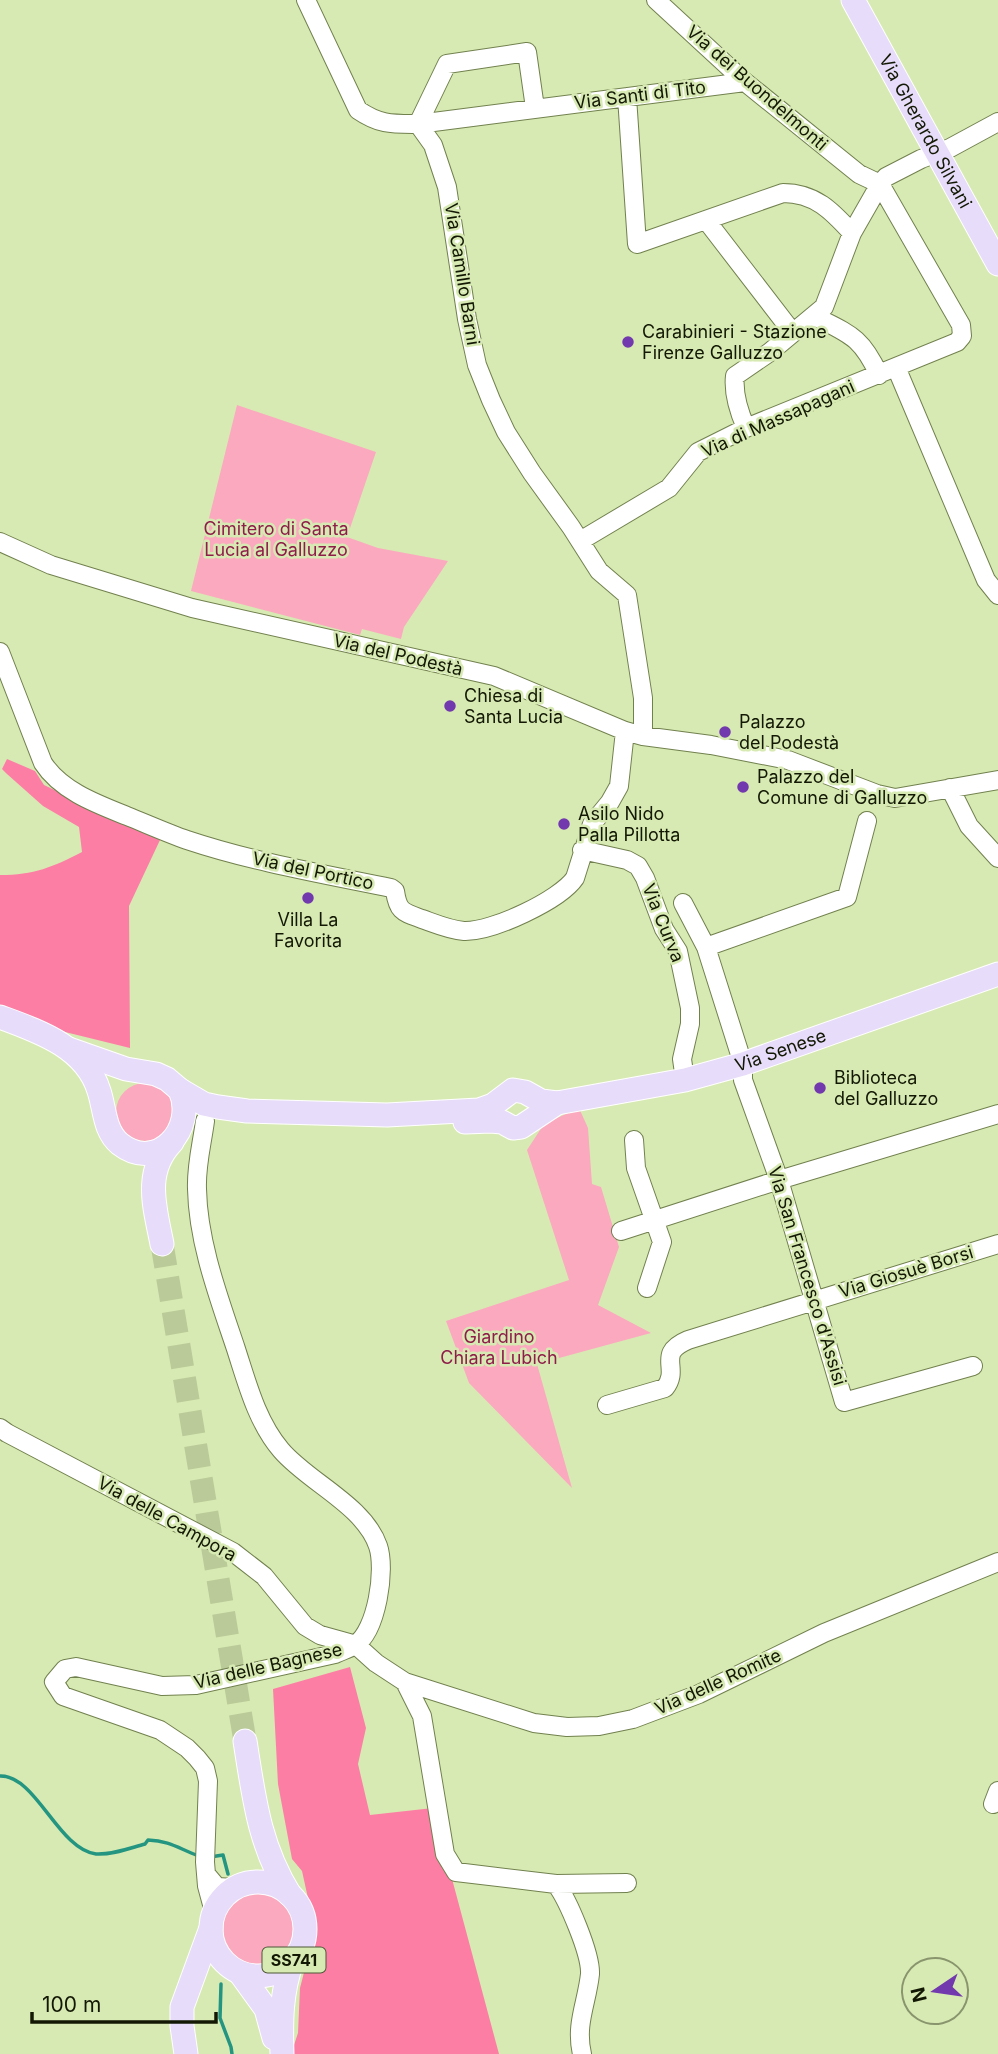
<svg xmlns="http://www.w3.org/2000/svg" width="998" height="2054" font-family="Inter,sans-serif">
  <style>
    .green { fill: #fba9be }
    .forest { fill: #fd7ea5 }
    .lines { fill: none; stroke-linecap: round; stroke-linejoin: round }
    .stream { stroke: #249581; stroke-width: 3.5 }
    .major-tunnel { stroke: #baca99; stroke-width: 23; stroke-dasharray: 23 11; stroke-linecap: butt }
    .minor-casing { stroke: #71814e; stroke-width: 20 }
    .major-casing { stroke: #fff; stroke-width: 25 }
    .minor { stroke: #fff; stroke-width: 18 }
    .major { stroke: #e7dcf9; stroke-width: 23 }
    .poi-dot { fill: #7238ae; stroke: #d8eab3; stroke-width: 2.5 }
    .labels { text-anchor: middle; stroke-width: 5; stroke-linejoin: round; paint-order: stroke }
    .shield { fill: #d8eab3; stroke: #4d5738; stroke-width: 2 }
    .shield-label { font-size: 16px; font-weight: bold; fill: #121804 }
    .street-label { font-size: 18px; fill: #121804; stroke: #d8eab3 }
    .poi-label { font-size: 18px; fill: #121804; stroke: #d8eab3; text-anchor: start }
    .park-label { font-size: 18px; fill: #8f1d4a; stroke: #d8eab3 }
  </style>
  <rect width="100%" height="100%" fill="#d8eab3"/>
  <path class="green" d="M237,405L376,452L347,537L378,548L448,561L404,627L401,639L362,629L360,635L191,591Z
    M116 1112a29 29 0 1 1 58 0a29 29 0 1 1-58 0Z
    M579,1108L588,1128L592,1184L601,1187L619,1247L598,1305L651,1333L537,1364L572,1488L469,1383L446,1321L569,1280L527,1150L544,1124Z
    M219 1929a39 39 0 1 1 78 0a39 39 0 1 1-78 0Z"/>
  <path class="forest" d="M7,759L35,771L44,785L160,840L129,906L130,1048L65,1032L0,1005V875C34,875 53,867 82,852L79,827L43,806L7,774L2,769Z
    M350,1667L366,1728L358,1764L370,1815L433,1808L499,2054H291L298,2033L300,1988L315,1930L302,1871L292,1859L278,1784L273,1689Z"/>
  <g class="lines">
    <path class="stream" d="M0,1776C36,1775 58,1849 96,1854C112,1855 130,1848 145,1844L148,1840C171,1841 179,1849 199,1856
      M210,1857L223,1855L228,1874
      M221,1984L220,2018L231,2047L232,2054"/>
    <path class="major-tunnel" d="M162,1244L245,1741"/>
    <defs>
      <path id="minor" d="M306,0L358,110C380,125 392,124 418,124L745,82
        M627,97L637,244L783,193C815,193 832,211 852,233
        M418,124L433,145L447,187L467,319L477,365L491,400L506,432L532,473L571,527L599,571L627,595L643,698V736
        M418,124L447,64L527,52L535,108
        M706,220L793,333
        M814,316C849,334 861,336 879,375
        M896,367L986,580L998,595
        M746,428C739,412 733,393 735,376L770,352L824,307L852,233L880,184L886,177L921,159L950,148L998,122
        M580,541L669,488L698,452L746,428L957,342L962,336L961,325L880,184L859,174L745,82L656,0
        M0,542L51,565L192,608L494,676L625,731L643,736L711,745L788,760L877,794L895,798L998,780
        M0,652L43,763C61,791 97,804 127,816C147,824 167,833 187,840C253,862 323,874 391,888L395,891C398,912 403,912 422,919C436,924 450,930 464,931C492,932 560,900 575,878L592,824L610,802L619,786L625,731
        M950,788L969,826L998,858
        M582,850L627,860L638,866L645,878L664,929L678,951L690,1008V1024L682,1059L685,1080
        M683,903L706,947L743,1064V1080L779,1180L844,1402L973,1366
        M706,947L847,897L867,821
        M205,1121C202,1144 196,1165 197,1189C198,1243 219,1298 236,1349C247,1383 257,1422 281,1450C308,1482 364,1505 378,1546C386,1569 377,1631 355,1645C349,1649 341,1651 335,1654L196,1685L162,1686L76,1667L65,1669L54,1682L63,1696L160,1730L187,1748L197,1758L205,1768L208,1781L205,1862L207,1886L214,1912
        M634,1140L636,1168L662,1242L647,1288
        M621,1231L779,1180L998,1114
        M607,1405L665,1388C681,1368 655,1354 688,1340L998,1244
        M0,1428L7,1433L233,1552L264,1576L305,1626L320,1635L356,1645L376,1663L405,1682L534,1723L567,1727L599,1726L633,1719L699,1694L824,1633L998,1562
        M405,1682L422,1716L445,1854L456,1872L556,1884C568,1900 591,1954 590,1974C587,2003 575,2024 582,2054
        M993,1804L998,1791
        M206,1874L217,1887L235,1888
        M556,1884L627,1883"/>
      <g id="major">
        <path id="s1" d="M853,0L998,264"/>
        <path d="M0,1017C38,1031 86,1047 99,1091C105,1109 104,1131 120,1144C157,1173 197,1129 180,1090"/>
        <path id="s2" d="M69,1049L126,1069L156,1074L167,1079L180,1090L204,1104L218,1107L247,1111L387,1115L479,1110L493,1105L513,1090L525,1092L541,1101L557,1103L685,1080L743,1064L998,974"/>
        <path d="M465,1122L491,1121L502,1122L513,1128L521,1127L557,1103"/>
        <path d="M162,1244C155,1208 143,1172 172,1142"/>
        <path d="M245,1741C254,1798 259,1845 290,1895"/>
        <circle cx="258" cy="1929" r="47"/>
        <path d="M240,1973L266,2009L274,2038"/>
        <path d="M186,2054L182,2026V2007L211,1928"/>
        <path d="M282,2054C281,2021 281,1993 292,1962"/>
      </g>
    </defs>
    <use href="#minor" class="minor-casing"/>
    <use href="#major" class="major-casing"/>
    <use href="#minor" class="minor"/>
    <use href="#major" class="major"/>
  </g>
  <g class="poi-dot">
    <circle cx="628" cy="342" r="7"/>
    <circle cx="450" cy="706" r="7"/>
    <circle cx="725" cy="732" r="7"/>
    <circle cx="743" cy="787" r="7"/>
    <circle cx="564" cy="824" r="7"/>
    <circle cx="308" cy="898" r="7"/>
    <circle cx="820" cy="1088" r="7"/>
  </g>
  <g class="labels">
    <rect class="shield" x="262.5" y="1947.5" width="63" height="25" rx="5"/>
    <g class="shield-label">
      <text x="294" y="1966">SS741</text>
    </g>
    <g class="street-label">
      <text transform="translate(757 88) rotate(41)" y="6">Via dei Buondelmonti</text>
      <text transform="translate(640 95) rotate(-7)" y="6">Via Santi di Tito</text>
      <text dy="6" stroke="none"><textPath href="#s1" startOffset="150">Via Gherardo Silvani</textPath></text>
      <text transform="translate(462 274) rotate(81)" y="6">Via Camillo Barni</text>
      <text transform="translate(778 419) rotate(-24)" y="6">Via di Massapagani</text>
      <text transform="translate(398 655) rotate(13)" y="6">Via del Podestà</text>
      <text transform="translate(313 871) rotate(12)" y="6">Via del Portico</text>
      <text transform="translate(663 923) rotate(68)" y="6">Via Curva</text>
      <text dy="6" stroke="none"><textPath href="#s2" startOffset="740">Via Senese</textPath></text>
      <text transform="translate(906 1272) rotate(-17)" y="6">Via Giosuè Borsi</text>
      <text transform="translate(807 1276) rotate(73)" y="6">Via San Francesco d'Assisi</text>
      <text transform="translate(167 1519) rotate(29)" y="6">Via delle Campora</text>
      <text transform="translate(268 1666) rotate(-13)" y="6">Via delle Bagnese</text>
      <text transform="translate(718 1682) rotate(-24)" y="6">Via delle Romite</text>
    </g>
    <g class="poi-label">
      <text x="642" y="338">Carabinieri - Stazione<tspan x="642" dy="21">Firenze Galluzzo</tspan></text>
      <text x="464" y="702">Chiesa di<tspan x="464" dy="21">Santa Lucia</tspan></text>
      <text x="739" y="728">Palazzo<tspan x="739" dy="21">del Podestà</tspan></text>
      <text x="757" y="783">Palazzo del<tspan x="757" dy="21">Comune di Galluzzo</tspan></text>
      <text x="578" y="820">Asilo Nido<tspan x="578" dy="21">Palla Pillotta</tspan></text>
      <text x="308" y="926" text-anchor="middle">Villa La<tspan x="308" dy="21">Favorita</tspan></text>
      <text x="834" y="1084">Biblioteca<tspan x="834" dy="21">del Galluzzo</tspan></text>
    </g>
    <g class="park-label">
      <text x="276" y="535">Cimitero di Santa<tspan x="276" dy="21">Lucia al Galluzzo</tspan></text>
      <text x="499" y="1343">Giardino<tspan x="499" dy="21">Chiara Lubich</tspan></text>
    </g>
  </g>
  <g transform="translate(935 1991) rotate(257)"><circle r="33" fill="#d8eab3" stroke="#89966d" stroke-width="2"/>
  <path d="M0-5L12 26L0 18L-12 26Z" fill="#7238ae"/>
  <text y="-10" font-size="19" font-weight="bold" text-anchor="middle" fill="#121804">N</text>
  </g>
  <path d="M32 2012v10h184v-10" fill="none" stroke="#121804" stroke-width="3.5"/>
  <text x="42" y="2012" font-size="21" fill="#121804" stroke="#d8eab3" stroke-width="5" paint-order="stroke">100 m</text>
</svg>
